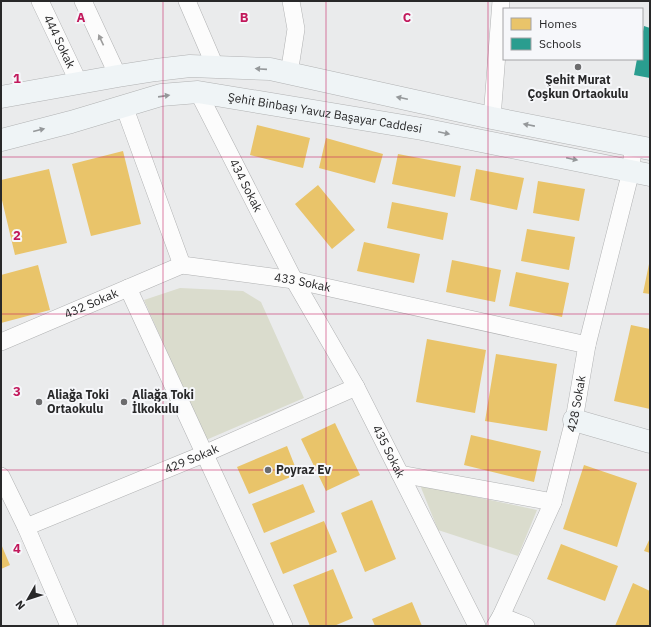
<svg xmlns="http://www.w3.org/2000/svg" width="651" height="627" font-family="'IBM Plex Sans',sans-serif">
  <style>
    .green { fill: #dadccd }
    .homes { fill: #e9c46a }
    .schools { fill: #2a9d8f }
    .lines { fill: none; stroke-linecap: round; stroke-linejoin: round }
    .street-casing { stroke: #b1b2b3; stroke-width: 18 }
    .secondary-casing { stroke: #b1b2b3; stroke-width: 23 }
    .street { stroke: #fcfcfc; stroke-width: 17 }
    .secondary { stroke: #eff4f6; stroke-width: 22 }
    .oneway { fill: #9d9d9d }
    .oneway2 { fill: #95989a }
    .grid { fill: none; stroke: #c2185b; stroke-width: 1; stroke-opacity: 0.55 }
    .poi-dot { fill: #6c6c6d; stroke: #f6f7fa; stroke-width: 1.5 }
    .labels { text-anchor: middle; stroke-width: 4; stroke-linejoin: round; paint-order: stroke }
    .street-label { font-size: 12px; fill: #282829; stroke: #f6f7fa }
    .poi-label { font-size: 12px; font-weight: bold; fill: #282829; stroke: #f6f7fa; text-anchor: start }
    .grid-label { font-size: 13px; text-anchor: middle; font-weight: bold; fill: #c2185b; stroke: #f6f7fa; stroke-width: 4; stroke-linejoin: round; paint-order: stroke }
  </style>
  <rect width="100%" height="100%" fill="#eaebec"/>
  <path class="green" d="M180,288L243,291L261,302L304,398L206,440L144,300Z
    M420,485L537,510L518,556L438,530Z"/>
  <path class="homes" d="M257,125L310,138L303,168L250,155Z
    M326,138L383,154L375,183L319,168Z
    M123,151L141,224L91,236L72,164Z
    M398,154L461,166L455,197L392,184Z
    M49,169L67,243L15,255L1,196V180Z
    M476,169L524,178L517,210L470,200Z
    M538,181L585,189L579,221L533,213Z
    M318,185L355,230L332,249L295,204Z
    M392,202L448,213L443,240L387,228Z
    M527,229L575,237L569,270L521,261Z
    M364,242L420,254L414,283L357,271Z
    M452,260L501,270L495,302L446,292Z
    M649,264H650V294L643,293Z
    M38,265L50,310L1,323V275Z
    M516,272L569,283L562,317L509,306Z
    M631,325L650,329V409L614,401Z
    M427,339L486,350L475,413L416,402Z
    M496,354L557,364L547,431L485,421Z
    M335,423L360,475L326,491L301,439Z
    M471,435L541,451L534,482L464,465Z
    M287,446L298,474L249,494L237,467Z
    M584,465L637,483L617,547L563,529Z
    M303,484L315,512L264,533L252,504Z
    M372,500L396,559L365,572L341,513Z
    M324,521L337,552L283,574L270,543Z
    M650,538V553L644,551Z
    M1,544L10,565L1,569Z
    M561,544L618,566L605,601L547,579Z
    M333,569L353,618L334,626H310L293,585Z
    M633,583L650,591V626H615Z
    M412,602L422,626H375L372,619Z"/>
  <path class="schools" d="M644,26L650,28V78L634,75L637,59H642V37Z"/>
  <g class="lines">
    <defs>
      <g id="street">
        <path id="s1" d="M40,1L79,83"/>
        <path d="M83,1L118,76"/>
        <path d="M187,1L215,66"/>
        <path d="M289,74L296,29L291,1"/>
        <path id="s2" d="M198,92L294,280L356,387L477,626"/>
        <path id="s3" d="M124,106L182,265L294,280L587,345"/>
        <path d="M492,118L501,1"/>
        <path d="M128,288L284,626"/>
        <path id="s4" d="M1,342L182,265"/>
        <path d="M400,474L553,502"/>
        <path d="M1,476L26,527L69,626"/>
        <path id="s5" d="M26,527L204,454L356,387"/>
        <path d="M501,616L526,626"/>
        <path id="s6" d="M495,626L501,616L553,502L574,420L587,345L631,171L633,146"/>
      </g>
      <g id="secondary">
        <path d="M1,97L118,76L156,70L190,66L270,69L492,118L650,149"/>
        <path id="s7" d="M1,140L71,122L161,95L198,92L422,129L650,175"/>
        <path d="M574,420L650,442"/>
      </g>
    </defs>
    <use href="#street" class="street-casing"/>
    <use href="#secondary" class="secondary-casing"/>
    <use href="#street" class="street"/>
    <use href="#secondary" class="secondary"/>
  </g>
  <defs><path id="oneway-solid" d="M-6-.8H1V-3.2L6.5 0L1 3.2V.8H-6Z"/></defs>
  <use class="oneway" href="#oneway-solid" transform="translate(101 40) rotate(-115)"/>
  <g class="oneway2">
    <use href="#oneway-solid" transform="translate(261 69) rotate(-176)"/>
    <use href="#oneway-solid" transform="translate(164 96) rotate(-8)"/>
    <use href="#oneway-solid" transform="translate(402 98) rotate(-168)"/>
    <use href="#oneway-solid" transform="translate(529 125) rotate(-169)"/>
    <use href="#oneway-solid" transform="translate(39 130) rotate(-14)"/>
    <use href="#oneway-solid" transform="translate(444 133) rotate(12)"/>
    <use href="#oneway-solid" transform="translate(572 159) rotate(12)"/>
  </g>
  <path class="grid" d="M163,1V626M326,1V626M488,1V626M1,157H650M1,314H650M1,470H650"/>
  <g class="poi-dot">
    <circle cx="578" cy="67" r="4"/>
    <circle cx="39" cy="402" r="4"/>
    <circle cx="124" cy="402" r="4"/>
    <circle cx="268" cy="470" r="4"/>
  </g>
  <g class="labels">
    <g class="street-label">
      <text dy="4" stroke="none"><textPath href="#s1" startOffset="45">444 Sokak</textPath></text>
      <text dy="4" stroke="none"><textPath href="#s7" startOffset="332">Şehit Binbaşı Yavuz Başayar Caddesi</textPath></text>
      <text dy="4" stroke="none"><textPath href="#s2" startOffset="105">434 Sokak</textPath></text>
      <text dy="4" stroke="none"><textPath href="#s3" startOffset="291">433 Sokak</textPath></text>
      <text dy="4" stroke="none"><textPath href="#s4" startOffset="98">432 Sokak</textPath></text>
      <text dy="4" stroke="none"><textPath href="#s6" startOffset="238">428 Sokak</textPath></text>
      <text dy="4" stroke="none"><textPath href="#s2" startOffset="407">435 Sokak</textPath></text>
      <text dy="4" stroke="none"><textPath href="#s5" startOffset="179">429 Sokak</textPath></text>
    </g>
    <g class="poi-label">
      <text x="578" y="84" text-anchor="middle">Şehit Murat<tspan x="578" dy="14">Çoşkun Ortaokulu</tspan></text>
      <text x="47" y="399">Aliağa Toki<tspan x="47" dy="14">Ortaokulu</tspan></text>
      <text x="132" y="399">Aliağa Toki<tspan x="132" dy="14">İlkokulu</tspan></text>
      <text x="276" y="474">Poyraz Ev</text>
    </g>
  </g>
  <g class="grid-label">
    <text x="81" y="22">A</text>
    <text x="244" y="22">B</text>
    <text x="407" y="22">C</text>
    <text x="17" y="83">1</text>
    <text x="17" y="240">2</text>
    <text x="17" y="396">3</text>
    <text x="17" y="553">4</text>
  </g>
  <rect width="651" height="627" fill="none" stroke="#282829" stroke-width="4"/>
  <rect x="503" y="8" width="140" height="52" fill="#f6f7fa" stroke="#a4a4a6"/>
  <rect x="511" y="18" width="20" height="12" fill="#e9c46a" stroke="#a4a4a6"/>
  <text x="539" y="28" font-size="12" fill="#282829">Homes</text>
  <rect x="511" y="38" width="20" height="12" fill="#2a9d8f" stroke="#a4a4a6"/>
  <text x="539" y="48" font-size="12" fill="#282829">Schools</text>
  <g transform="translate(28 599) rotate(231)" stroke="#f6f7fa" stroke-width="3" paint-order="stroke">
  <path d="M0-3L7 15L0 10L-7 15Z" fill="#282829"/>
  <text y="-6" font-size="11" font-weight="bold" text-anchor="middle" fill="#282829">N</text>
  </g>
</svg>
